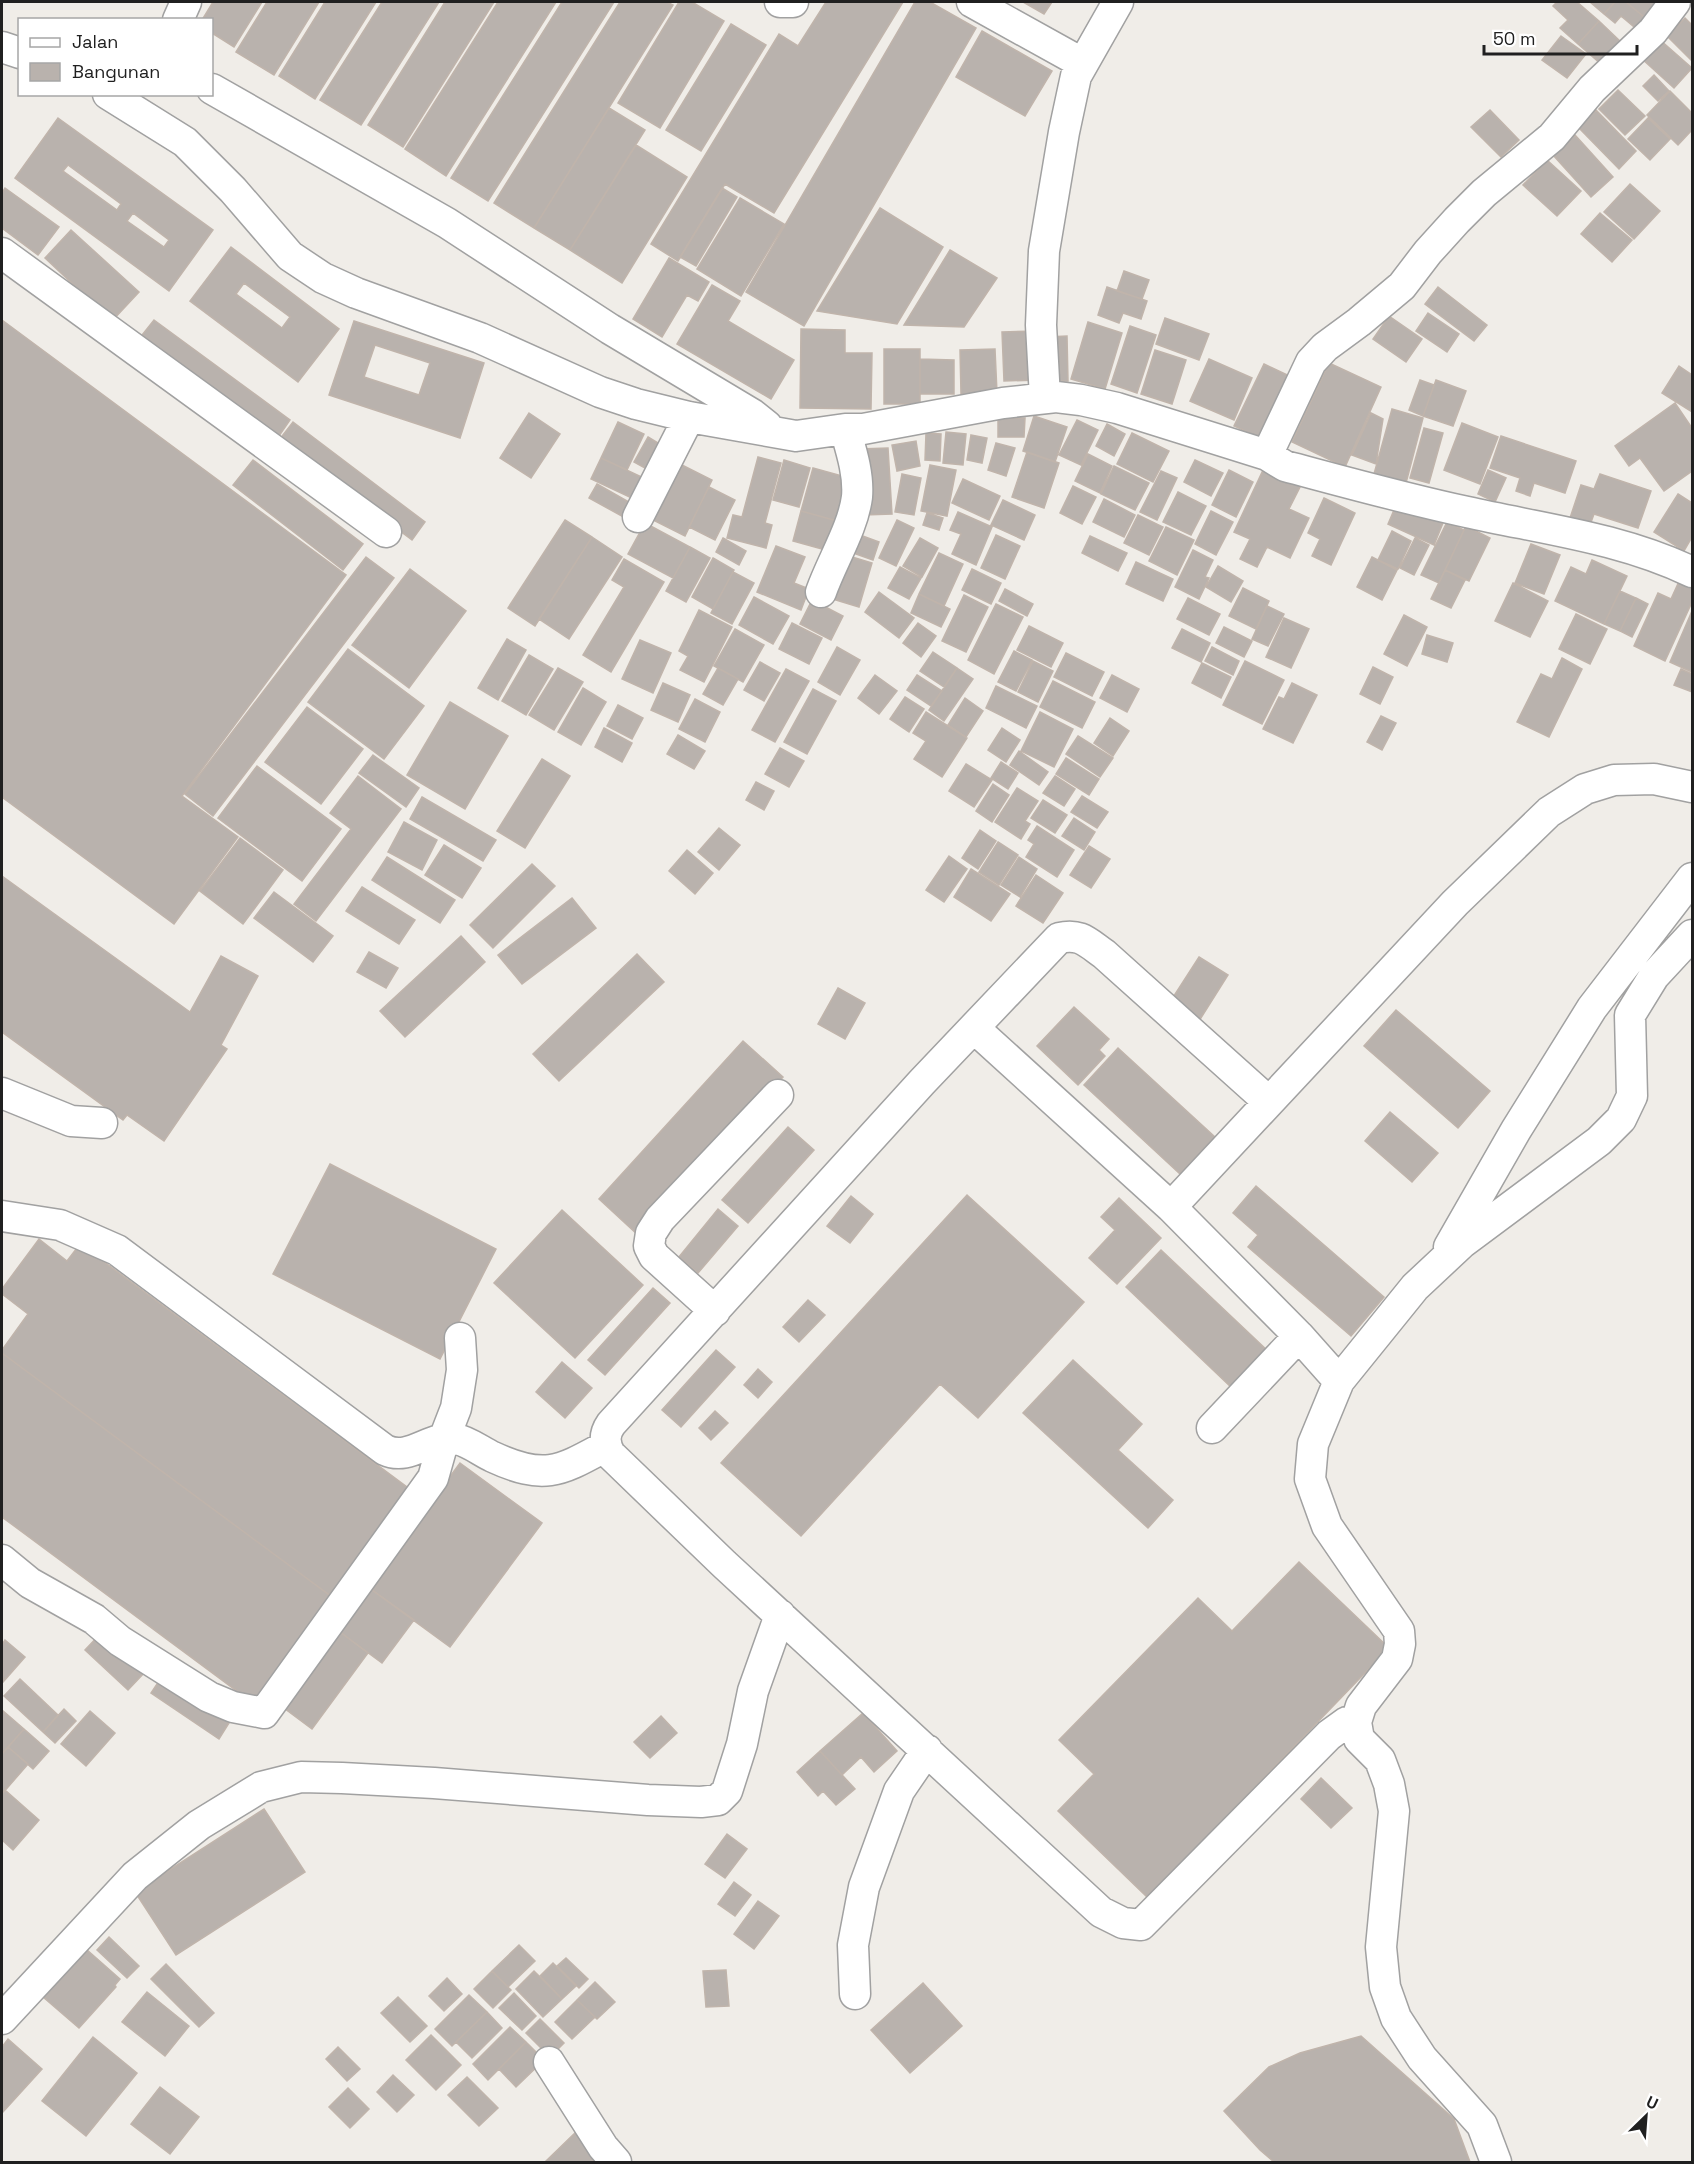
<svg xmlns="http://www.w3.org/2000/svg" width="1694" height="2164" font-family="'Space Grotesk',sans-serif">
  <style>
    .building { fill: #b9b2ad; stroke: #c0b4ab; stroke-width: 1.5; fill-rule: evenodd }
    .lines { fill: none; stroke-linecap: round; stroke-linejoin: round }
    .minor-casing { stroke: #a1a1a1; stroke-width: 33 }
    .minor { stroke: #fff; stroke-width: 30 }
  </style>
  <rect width="100%" height="100%" fill="#f0ede8"/>
  <path class="building" d="M213,2H262L234,47L212,33V20H202Z
    M267,2H319L274,75L236,52Z
    M325,2H376L315,99L279,76Z
    M382,2H439L361,125L320,100Z
    M445,2H494L403,147L368,125Z
    M498,2H556L446,176L405,149Z
    M562,2H614L488,201L451,178Z
    M620,2H667L673,5L534,228L494,203Z
    M679,2H692L724,21L660,128L618,103Z
    M826,2H903L774,213L725,184L678,261L651,244L779,34L798,46Z
    M915,2H930L976,28L804,326L746,292Z
    M1023,2H1052L1044,14Z
    M1557,2H1577L1599,21L1578,44L1560,28L1568,20L1553,6Z
    M1590,2H1615L1604,14Z
    M1615,2H1626L1649,21L1640,32L1621,16L1615,23L1604,14Z
    M1626,2H1666L1649,21Z
    M1685,18L1692,25V61L1667,36Z
    M1599,21L1622,43L1602,65L1578,44Z
    M731,24L766,45L701,151L666,130Z
    M982,31L1052,71L1025,116L956,77Z
    M1561,36L1586,54L1567,78L1542,60Z
    M1659,39L1692,68L1674,88L1641,58Z
    M1654,75L1669,91L1658,101L1643,86Z
    M1618,90L1645,116L1625,135L1599,109Z
    M1670,91L1692,113V130L1678,145L1647,115Z
    M609,108L645,130L570,250L534,228Z
    M1490,110L1519,140L1501,157L1471,127Z
    M1596,110L1636,151L1619,169L1578,127Z
    M58,118L213,230L169,291L15,178ZM68,165L121,204L117,210L63,171ZM133,213L169,240L164,247L127,221Z
    M1648,118L1670,139L1650,160L1628,139Z
    M1575,135L1613,177L1591,197L1553,155Z
    M636,145L687,177L622,283L570,250Z
    M1547,160L1581,191L1557,216L1523,185Z
    M1630,184L1660,211L1634,239L1604,212Z
    M5,188L59,227L38,255L2,228V193Z
    M722,188L737,197L696,266L680,257Z
    M740,198L784,224L741,296L697,269Z
    M880,208L943,247L897,324L817,311Z
    M1600,213L1632,240L1612,262L1581,234Z
    M71,230L139,292L112,321L45,258Z
    M231,247L339,329L298,382L190,301ZM244,283L290,317L282,328L236,294Z
    M950,250L997,278L964,327L904,325Z
    M669,258L709,282L698,301L687,295L662,337L633,319Z
    M1124,271L1149,280L1142,299L1117,291Z
    M712,285L740,301L728,321L794,360L771,399L677,344Z
    M1107,287L1147,301L1141,319L1123,313L1119,323L1098,315Z
    M1438,287L1487,325L1474,341L1425,304Z
    M1428,313L1459,334L1447,352L1416,331Z
    M1389,316L1422,339L1406,362L1373,339Z
    M1165,318L1209,334L1199,360L1156,344Z
    M2,320L346,575L182,796L238,837L174,924L2,797Z
    M154,320L290,420L279,436L142,335Z
    M354,321L484,363L460,438L329,395ZM375,345L430,363L419,395L364,377Z
    M1088,322L1122,333L1105,389L1071,379Z
    M1130,326L1156,335L1137,393L1111,384Z
    M801,329L845,330V353H872L871,409L800,408Z
    M1037,331L1039,380L1004,381L1002,332Z
    M1067,336L1068,381L1048,382L1047,337Z
    M884,349H920V404H884Z
    M995,349L997,393L961,394L960,350Z
    M1155,350L1186,360L1172,404L1141,394Z
    M920,359L954,360V394H920Z
    M1209,359L1252,378L1234,420L1190,401Z
    M1329,363L1381,387L1345,467L1292,442Z
    M1264,364L1294,378L1265,440L1234,426Z
    M1679,366L1692,375V412L1662,393Z
    M1420,380L1434,385L1423,416L1409,410Z
    M1436,380L1466,391L1453,426L1423,416Z
    M1675,403L1692,428V471L1664,491L1640,458L1629,466L1615,446Z
    M1392,409L1423,418L1406,483L1374,474Z
    M529,413L560,434L531,478L500,458Z
    M1371,413L1383,419L1376,464L1352,455Z
    M1034,416L1067,427L1055,462L1023,451Z
    M998,418H1025L1024,437H998Z
    M1077,420L1098,430L1081,465L1059,455Z
    M293,422L425,522L412,540L279,440Z
    M618,422L644,434L627,470L601,458Z
    M1462,423L1498,437L1480,484L1444,470Z
    M1107,424L1125,434L1114,456L1096,446Z
    M1424,428L1443,433L1429,483L1410,478Z
    M946,432L966,434L963,465L943,463Z
    M926,433L941,434L940,461L925,460Z
    M1132,433L1169,451L1153,482L1117,464Z
    M971,435L987,438L982,463L967,460Z
    M1501,436L1576,461L1565,493L1534,483L1530,496L1516,491L1520,478L1490,468Z
    M648,437L668,449L654,473L634,462Z
    M916,441L920,466L897,471L892,445Z
    M996,443L1015,448L1006,476L988,470Z
    M888,448L892,514L864,515L859,449Z
    M1027,452L1059,463L1044,508L1012,497Z
    M1088,454L1112,466L1100,493L1075,481Z
    M758,457L781,463L765,523L772,525L766,548L727,538L733,515L742,517Z
    M601,458L646,479L636,500L591,479Z
    M253,460L363,544L343,570L233,485Z
    M784,460L810,468L799,507L773,500Z
    M1195,460L1223,473L1211,496L1184,482Z
    M674,461L712,480L685,536L647,517Z
    M930,465L956,470L947,516L921,511Z
    M1114,466L1149,483L1135,510L1101,494Z
    M813,468L853,479L841,522L801,511Z
    M1264,468L1301,485L1289,509L1309,518L1290,558L1267,547L1257,567L1240,559L1250,539L1234,532Z
    M1229,470L1253,482L1236,517L1212,505Z
    M1488,470L1506,478L1495,502L1478,494Z
    M1161,471L1177,478L1157,520L1140,512Z
    M902,474L921,478L914,515L895,512Z
    M1600,474L1651,491L1638,528L1594,514L1590,525L1570,518L1581,485L1594,489Z
    M963,479L1000,496L989,520L952,503Z
    M597,484L636,506L629,520L589,498Z
    M1073,486L1096,497L1082,524L1060,513Z
    M709,487L735,500L715,540L689,527Z
    M1178,492L1206,506L1191,535L1163,522Z
    M1678,494L1692,503V537L1684,551L1654,532Z
    M1324,498L1355,513L1331,565L1312,556L1320,539L1308,533Z
    M1104,499L1135,515L1124,537L1093,522Z
    M1003,500L1035,515L1024,540L991,525Z
    M1397,503L1443,523L1434,545L1388,524Z
    M801,511L841,522L833,552L793,541Z
    M1211,511L1233,522L1216,555L1195,544Z
    M958,512L992,527L976,565L952,554L961,534L950,530Z
    M927,513L943,518L939,530L923,525Z
    M1138,515L1163,527L1149,555L1124,543Z
    M565,520L592,537L535,626L508,608Z
    M897,520L914,528L896,566L879,558Z
    M1447,522L1464,530L1439,583L1421,575Z
    M645,523L690,547L673,578L628,554Z
    M1466,526L1490,538L1469,581L1445,570Z
    M1166,527L1194,540L1177,575L1149,561Z
    M849,531L879,542L873,560L842,549Z
    M1392,531L1411,541L1398,569L1378,560Z
    M996,535L1020,546L1005,579L981,568Z
    M1090,536L1127,553L1118,571L1082,553Z
    M592,537L622,557L569,639L539,619Z
    M723,538L746,551L739,565L716,552Z
    M920,538L938,548L922,577L903,566Z
    M1415,538L1429,545L1414,575L1400,568Z
    M1531,544L1560,555L1544,594L1515,583Z
    M776,546L805,557L794,583L809,589L801,610L757,592Z
    M690,547L710,558L686,602L666,591Z
    M1193,550L1213,560L1205,577L1209,578L1199,599L1175,587Z
    M839,553L872,563L859,607L826,597Z
    M939,553L963,564L944,606L919,594Z
    M366,557L394,578L213,816L185,794Z
    M1372,557L1397,570L1382,600L1357,587Z
    M713,558L734,570L713,609L692,597Z
    M624,559L664,582L611,672L583,655L624,587L612,580Z
    M1592,560L1627,576L1604,624L1555,601L1571,567L1586,574Z
    M1136,562L1173,579L1163,601L1126,584Z
    M1218,566L1243,581L1231,602L1206,587Z
    M900,567L921,578L909,599L888,588Z
    M410,569L466,611L409,688L352,645Z
    M972,569L1001,583L991,604L962,590Z
    M1445,570L1465,580L1451,608L1431,599Z
    M733,572L754,583L732,624L711,613Z
    M1681,577L1692,583V602L1665,661L1634,646L1658,593L1671,599Z
    M1513,583L1548,601L1530,637L1495,621Z
    M1243,588L1269,601L1256,629L1229,616Z
    M1005,589L1033,604L1027,616L999,601Z
    M1620,591L1636,598L1620,631L1604,624Z
    M879,592L914,618L899,638L865,612Z
    M919,594L950,609L941,627L911,613Z
    M964,595L988,607L966,652L942,641Z
    M754,597L789,616L773,644L739,625Z
    M1188,598L1220,614L1209,635L1177,619Z
    M1636,598L1648,604L1632,637L1620,631Z
    M812,600L843,616L831,640L800,624Z
    M996,604L1023,617L994,674L968,660Z
    M1267,606L1284,614L1268,646L1252,639Z
    M699,610L732,627L704,682L680,670L688,656L679,651Z
    M1692,611V672L1670,662Z
    M1576,614L1607,629L1590,664L1559,649Z
    M1404,615L1427,627L1407,666L1384,654Z
    M1284,618L1309,629L1291,668L1266,657Z
    M792,623L822,638L809,664L779,649Z
    M918,623L936,636L921,657L903,643Z
    M1029,626L1063,643L1051,667L1017,650Z
    M1224,627L1252,641L1244,657L1216,643Z
    M735,629L764,645L743,682L714,666Z
    M1182,629L1210,643L1201,662L1172,648Z
    M1427,635L1453,643L1447,662L1422,654Z
    M507,639L526,650L498,700L478,688Z
    M640,640L671,653L653,693L622,679Z
    M837,647L860,660L840,695L818,682Z
    M1212,647L1239,661L1233,675L1205,661Z
    M348,649L424,706L384,759L308,702Z
    M1014,651L1032,660L1016,691L998,682Z
    M933,652L957,668L944,687L920,671Z
    M1066,653L1104,672L1092,696L1054,677Z
    M529,655L553,669L526,715L502,701Z
    M1562,658L1582,669L1549,737L1517,722L1541,674L1552,679Z
    M1033,661L1053,671L1038,702L1018,692Z
    M1245,661L1284,680L1262,724L1223,705Z
    M760,662L780,673L764,701L744,690Z
    M1202,663L1231,677L1221,698L1192,683Z
    M1373,667L1393,677L1380,704L1360,694Z
    M558,668L583,682L554,730L529,715Z
    M718,668L738,679L723,705L703,694Z
    M957,668L973,679L944,721L929,710Z
    M786,669L809,681L775,742L752,730Z
    M1681,669L1692,674V692L1674,685Z
    M875,675L897,691L879,714L858,698Z
    M917,675L942,691L931,706L907,690Z
    M1112,675L1139,689L1127,712L1100,698Z
    M1053,681L1095,702L1082,728L1040,707Z
    M663,683L690,695L678,722L651,710Z
    M1292,683L1317,695L1293,743L1263,729L1279,697L1284,699Z
    M996,686L1037,706L1026,728L986,708Z
    M583,688L606,702L581,745L558,732Z
    M813,689L836,701L807,754L784,742Z
    M905,697L924,709L909,732L890,719Z
    M965,698L983,711L966,737L948,725Z
    M695,699L720,712L705,742L679,729Z
    M450,702L508,736L465,809L407,775Z
    M618,705L643,718L632,739L607,726Z
    M307,707L363,749L321,804L265,762Z
    M926,712L967,738L942,777L914,759L926,741L913,733Z
    M1040,712L1073,729L1054,767L1021,751Z
    M1381,716L1396,723L1382,750L1367,742Z
    M1110,718L1129,731L1113,756L1094,743Z
    M604,728L632,743L622,762L595,747Z
    M1002,728L1020,740L1006,762L988,750Z
    M678,735L705,751L694,769L667,754Z
    M1078,736L1113,758L1100,777L1066,754Z
    M780,748L804,761L789,787L765,774Z
    M1019,751L1048,772L1039,785L1010,765Z
    M373,755L419,788L406,807L359,773Z
    M1066,758L1099,779L1089,795L1056,774Z
    M542,759L570,776L525,848L497,831Z
    M1001,762L1018,773L1008,789L991,778Z
    M966,764L992,780L974,807L949,791Z
    M257,766L341,829L302,881L218,818Z
    M358,776L401,809L316,921L294,904L351,829L330,813Z
    M1055,776L1075,789L1064,806L1043,793Z
    M756,782L774,791L764,810L746,800Z
    M993,784L1009,795L992,822L976,811Z
    M1017,788L1038,801L1025,821L1030,824L1021,839L995,822Z
    M1082,796L1108,812L1097,828L1071,812Z
    M422,797L496,840L483,861L410,819Z
    M1043,800L1067,815L1055,833L1031,818Z
    M1074,818L1095,832L1084,850L1062,836Z
    M404,822L437,840L422,870L388,852Z
    M1037,826L1074,850L1057,877L1026,857L1034,844L1028,840Z
    M719,828L740,845L719,870L698,852Z
    M980,830L996,841L978,869L962,858Z
    M240,838L283,870L243,924L200,891Z
    M998,842L1018,855L999,885L979,872Z
    M444,845L481,868L462,898L425,875Z
    M1089,846L1110,859L1091,888L1070,875Z
    M687,850L713,873L695,894L669,871Z
    M949,856L967,869L944,902L926,890Z
    M387,857L455,900L440,923L372,880Z
    M1019,857L1037,869L1020,897L1001,885Z
    M532,864L555,886L493,948L470,925Z
    M971,869L1010,894L991,921L954,897Z
    M1036,875L1063,893L1043,923L1016,906Z
    M2,876L190,1012L221,956L258,976L221,1045L227,1049L164,1141L127,1115L123,1120L2,1032Z
    M362,887L415,920L399,944L346,911Z
    M274,892L333,936L313,962L254,918Z
    M572,898L596,928L522,984L498,955Z
    M461,936L485,962L405,1037L380,1011Z
    M369,952L398,968L386,988L357,972Z
    M637,954L664,982L559,1081L533,1054Z
    M1199,957L1228,975L1199,1021L1170,1002Z
    M838,988L865,1003L845,1039L818,1024Z
    M1074,1007L1109,1039L1099,1050L1105,1056L1078,1085L1037,1046Z
    M1396,1010L1490,1091L1458,1128L1364,1046Z
    M743,1041L783,1077L639,1236L599,1199Z
    M1118,1048L1215,1137L1180,1174L1084,1085Z
    M1390,1112L1438,1153L1412,1182L1365,1141Z
    M788,1127L814,1150L748,1223L722,1200Z
    M330,1164L496,1249L440,1359L273,1274Z
    M1256,1186L1384,1297L1351,1336L1248,1247L1258,1235L1233,1213Z
    M967,1195L1084,1302L978,1418L940,1384L801,1536L721,1463Z
    M851,1196L873,1214L850,1243L827,1226Z
    M1119,1198L1161,1238L1117,1284L1089,1258L1115,1230L1101,1217Z
    M718,1209L738,1226L698,1273L679,1257Z
    M562,1210L643,1285L575,1358L494,1283Z
    M39,1239L67,1261L80,1244L415,1493L336,1600L2,1353V1350L28,1314L2,1294V1289Z
    M1161,1250L1270,1353L1234,1390L1126,1287Z
    M653,1288L670,1303L605,1375L588,1360Z
    M808,1300L825,1315L799,1342L783,1327Z
    M716,1350L735,1367L681,1427L662,1410Z
    M2,1353L336,1600L257,1706L2,1517Z
    M1073,1360L1142,1424L1118,1450L1173,1500L1148,1528L1023,1413Z
    M562,1362L592,1388L565,1418L536,1392Z
    M758,1369L772,1382L758,1398L744,1385Z
    M715,1411L728,1423L711,1440L699,1428Z
    M460,1463L542,1523L450,1647L368,1587Z
    M1299,1562L1389,1648L1148,1898L1058,1811L1094,1774L1059,1740L1198,1598L1232,1631Z
    M368,1587L414,1620L382,1663L336,1629Z
    M336,1629L368,1653L312,1729L280,1705Z
    M102,1632L145,1672L128,1690L85,1650Z
    M5,1640L25,1657L3,1682L2,1645Z
    M161,1678L229,1723L219,1739L151,1693Z
    M20,1679L58,1715L43,1732L4,1696Z
    M64,1709L76,1721L55,1743L43,1732Z
    M2,1710L24,1729L2,1754Z
    M90,1711L115,1733L86,1766L61,1744Z
    M863,1713L897,1751L874,1772L861,1757L842,1775L820,1751Z
    M661,1716L677,1733L650,1758L634,1742Z
    M24,1729L49,1751L33,1769L8,1747Z
    M8,1747L28,1764L2,1794V1754Z
    M820,1751L855,1789L836,1805L823,1791L818,1796L797,1772Z
    M1321,1778L1352,1808L1331,1828L1301,1799Z
    M5,1790L39,1820L13,1850L2,1840V1794Z
    M264,1809L305,1872L176,1955L135,1892Z
    M727,1834L747,1849L725,1878L705,1864Z
    M734,1882L751,1895L735,1916L718,1904Z
    M758,1901L779,1916L754,1949L734,1934Z
    M109,1937L139,1966L127,1978L97,1950Z
    M519,1945L535,1961L508,1987L492,1971Z
    M86,1949L120,1979L115,1985L116,1987L79,2028L43,1997Z
    M566,1958L588,1979L579,1988L557,1966Z
    M553,1963L576,1986L562,1999L540,1976Z
    M166,1964L214,2013L199,2027L151,1979Z
    M726,1970L729,2006L706,2007L703,1971Z
    M492,1971L511,1990L493,2008L474,1989Z
    M534,1971L562,1999L543,2017L516,1989Z
    M447,1978L462,1994L444,2011L429,1996Z
    M595,1982L615,2002L597,2019L577,2000Z
    M923,1983L962,2026L910,2073L871,2030Z
    M147,1992L189,2026L165,2056L122,2022Z
    M514,1993L536,2016L522,2030L499,2008Z
    M469,1995L487,2012L452,2046L435,2029Z
    M398,1997L427,2026L410,2042L381,2013Z
    M577,2000L595,2017L572,2039L555,2022Z
    M487,2012L502,2028L472,2058L456,2042Z
    M540,2019L564,2043L550,2057L526,2033Z
    M510,2027L526,2042L488,2080L473,2064Z
    M431,2035L461,2065L436,2090L406,2060Z
    M1361,2036L1454,2119L1470,2162H1274L1260,2150L1224,2111L1269,2067L1300,2053Z
    M93,2037L137,2073L86,2136L42,2101Z
    M8,2039L42,2069L3,2112L2,2111V2047Z
    M526,2042L544,2060L516,2087L499,2069Z
    M338,2047L360,2069L347,2081L326,2059Z
    M393,2075L414,2095L397,2112L377,2092Z
    M467,2077L498,2108L479,2126L448,2095Z
    M160,2087L199,2117L170,2154L131,2124Z
    M348,2088L369,2109L350,2128L329,2107Z
    M578,2130L601,2153L591,2162H545Z"/>
  <g class="lines">
    <defs>
      <path id="minor" d="M780,2H793
        M972,2L1082,63
        M178,20L186,2
        M2,47L20,53
        M212,89L447,223L610,329L752,414L767,426
        M108,94L185,142L233,190L290,256L323,278L356,293L480,338L600,392L636,404L689,417L796,436L845,429H863L1003,403L1056,397L1081,400L1117,408L1267,455L1285,466C1345,482 1406,499 1467,512C1543,529 1621,538 1692,572
        M2,253L386,532
        M1045,398L1041,325L1044,251L1064,132L1076,76L1118,2
        M1267,455L1311,362L1325,347L1359,322L1402,286L1428,252L1457,220L1484,193L1552,137L1592,89L1653,31L1675,2
        M638,517L689,417
        M821,592C832,561 853,528 857,497C859,474 851,450 845,429
        M974,1028L1171,1207
        M2,1093L71,1121L102,1123
        M1269,1102L1104,954C1087,942 1080,933 1059,938L922,1082L611,1424C604,1434 604,1443 610,1454L724,1564L1101,1912L1123,1923L1141,1925L1329,1735L1347,1722H1356
        M2,1216L60,1225L117,1250L385,1450C410,1462 430,1435 456,1439C468,1441 482,1452 493,1457C545,1481 560,1471 606,1446
        M1449,1247L1516,1130L1592,1008L1692,878
        M715,1311L654,1256L649,1246L651,1233L660,1219L778,1095
        M1339,1381L1299,1336L1171,1207L1455,903L1549,812L1585,789L1614,780L1654,779L1692,787
        M1212,1428L1299,1336
        M2,1560L30,1583L94,1619L120,1641L209,1697L233,1707L264,1713L433,1478L444,1439L456,1408L462,1370L460,1338
        M855,1994L853,1945L864,1887L899,1791L927,1750
        M2,2019L135,1876L199,1825L261,1787L301,1777L342,1778L434,1783L648,1800L701,1802L718,1800L727,1791L742,1744L753,1691L780,1615
        M549,2062L603,2147L616,2162
        M1496,2162L1482,2125L1422,2058L1396,2018L1385,1987L1381,1947L1394,1811L1389,1784L1380,1760L1359,1739L1356,1722L1361,1706L1397,1659L1400,1644L1399,1631L1327,1526L1310,1479L1313,1444L1339,1381L1415,1287L1462,1243L1599,1141L1621,1119L1632,1096L1630,1015L1654,976L1692,935"/>
    </defs>
    <use href="#minor" class="minor-casing"/>
    <use href="#minor" class="minor"/>
  </g>
  <rect width="1694" height="2164" fill="none" stroke="#202020" stroke-width="6"/>
  <rect x="18" y="18" width="195" height="78" fill="#ffffff" stroke="#a6a6a6" stroke-width="1.5"/>
  <rect x="30" y="38" width="30" height="9" fill="#ffffff" stroke="#a6a6a6" stroke-width="1.5"/>
  <text x="72" y="48" font-size="18" fill="#202020">Jalan</text>
  <rect x="30" y="63" width="30" height="18" fill="#b9b2ad" stroke="#a6a6a6" stroke-width="1.5"/>
  <text x="72" y="78" font-size="18" fill="#202020">Bangunan</text>
  <g transform="translate(1646 2116) rotate(25)" stroke="#ffffff" stroke-width="4.5" paint-order="stroke">
  <path d="M0-4.5L10 22L0 15L-10 22Z" fill="#202020"/>
  <text y="-9" font-size="16" font-weight="bold" text-anchor="middle" fill="#202020">U</text>
  </g>
  <path d="M1484 45v9h153v-9" fill="none" stroke="#202020" stroke-width="3"/>
  <text x="1493" y="45" font-size="18" fill="#202020" stroke="#ffffff" stroke-width="4.5" paint-order="stroke">50 m</text>
</svg>
